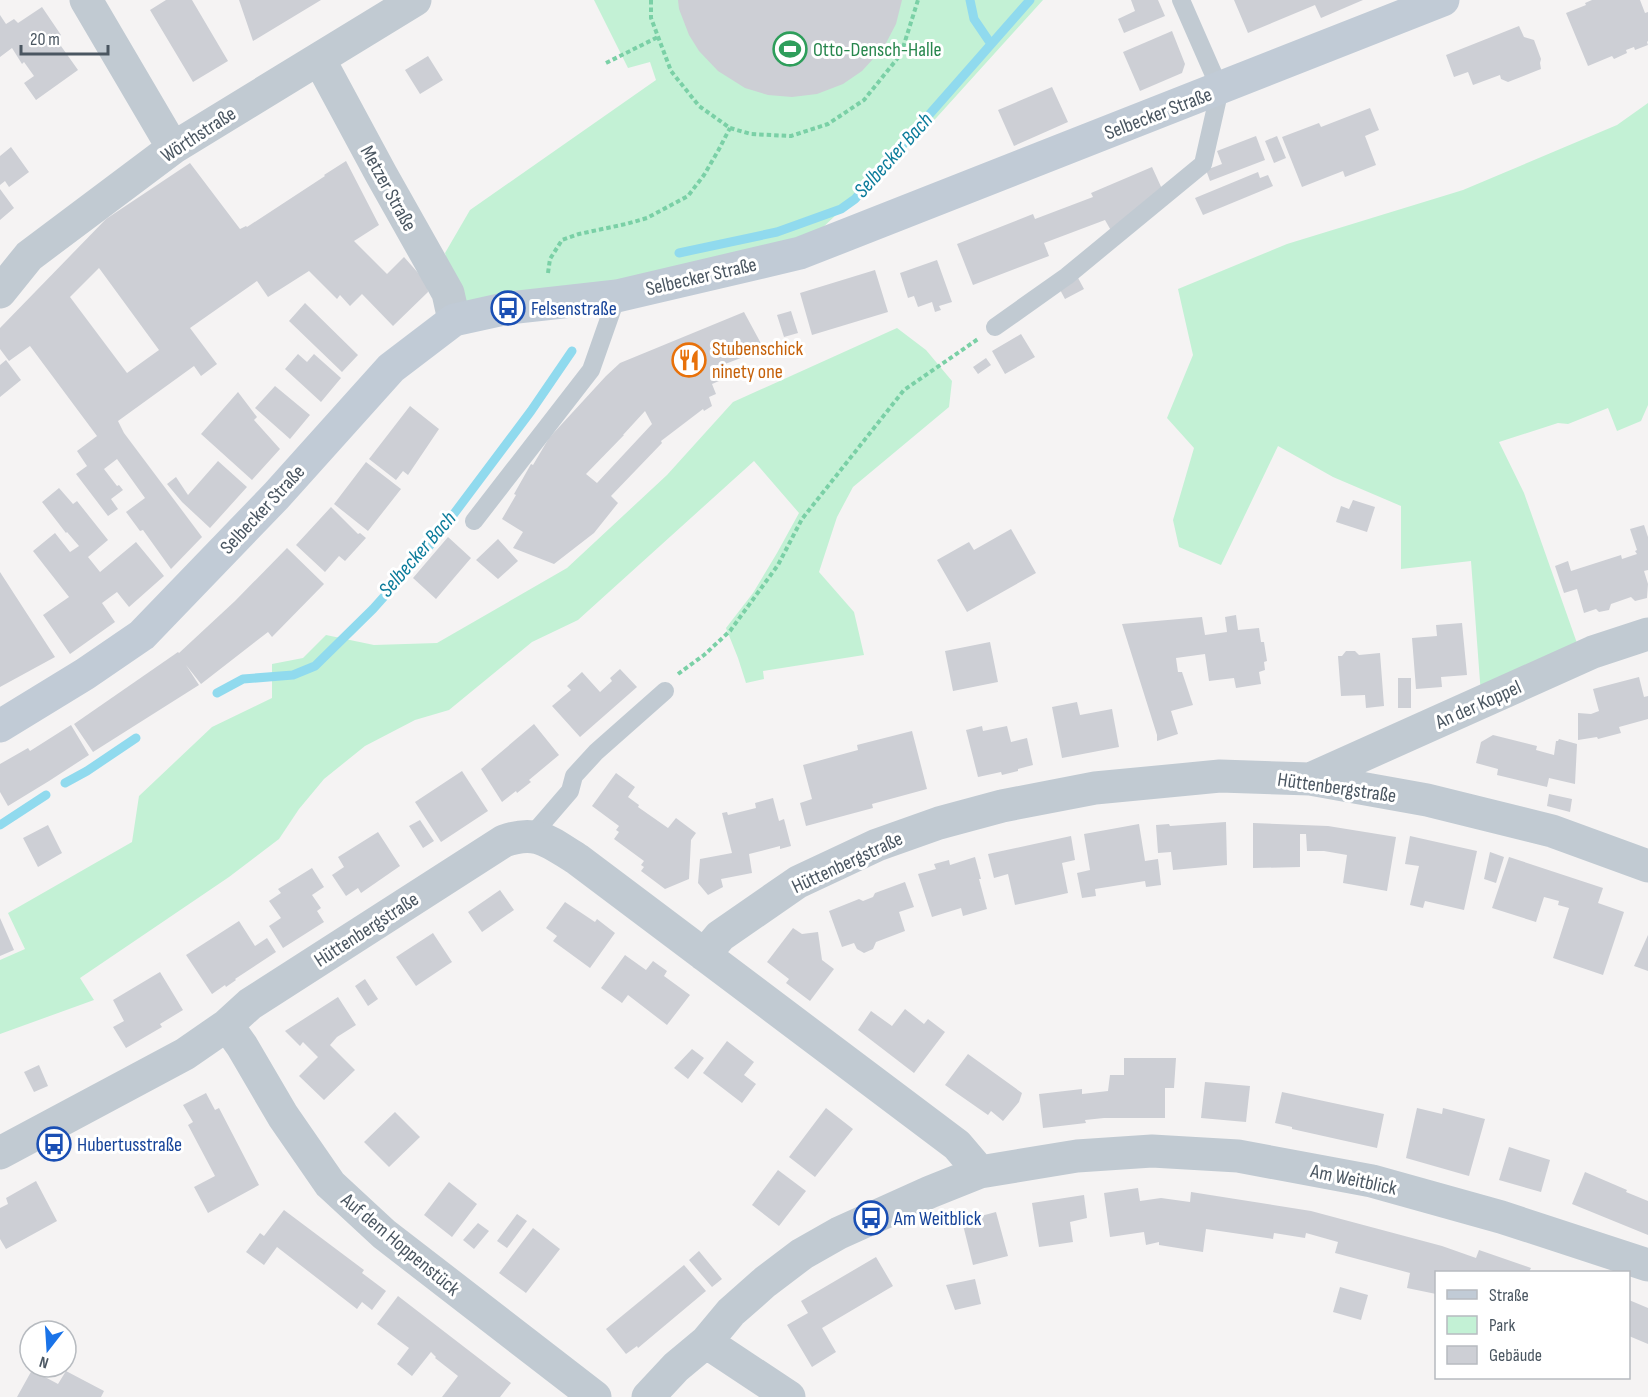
<svg xmlns="http://www.w3.org/2000/svg" width="1648" height="1397" font-family="'Sofia Sans Condensed',sans-serif">
  <style>
    .green { fill: #c3f1d5 }
    .lines { fill: none; stroke-linecap: round; stroke-linejoin: round }
    .stream { stroke: #90daee; stroke-width: 9 }
    .building { fill: #cdcfd5; fill-rule: evenodd }
    .path { stroke: #7ad0a6; stroke-width: 4; stroke-dasharray: 4.5 3; stroke-linecap: butt }
    .lane { stroke: #c1cad2; stroke-width: 18 }
    .street { stroke: #c1cad2; stroke-width: 33 }
    .secondary { stroke: #c1cbd6; stroke-width: 33 }
    .labels { text-anchor: middle; stroke-width: 6; stroke-linejoin: round; paint-order: stroke }
    .leisure-label { font-size: 20px; fill: #27864d; stroke: #fff; text-anchor: start }
    .street-label { font-size: 20px; fill: #4a5661; stroke: #fff }
    .transit-label { font-size: 20px; fill: #164399; stroke: #fff; text-anchor: start }
    .food-label { font-size: 20px; fill: #c56008; stroke: #fff; text-anchor: start }
    .water-label { font-size: 21px; font-style: italic; fill: #0c7c9b; stroke: #fff }
  </style>
  <rect width="100%" height="100%" fill="#f5f3f3"/>
  <path class="green" d="M594,0H1043L928,127L817,233L619,288L461,307L445,253L470,210L656,80L650,62L628,68Z
    M1648,103V405L1641,421L1617,431L1608,408L1568,424L1558,423L1499,442L1524,493L1578,646L1481,695L1471,561L1401,569V506L1333,477L1278,446L1221,565L1179,547L1173,520L1194,448L1167,418L1193,355L1178,289L1287,244L1463,190L1617,125Z
    M897,328L926,350L952,381L949,407L853,487L837,517L819,572L854,612L864,655L763,671L764,679L746,683L738,658L726,628L753,593L777,553L799,513L754,461L578,620L532,642L449,710L415,720L365,746L324,779L299,809L279,839L229,877L80,978L94,1000L0,1034V960L25,949L8,913L132,842L139,796L212,727L272,698V664L303,658L326,635L374,645L437,643L567,568L667,475L733,402Z"/>
  <g class="lines">
    <path class="stream" d="M970,0L974,19L991,44
      M679,253L777,232L841,209L855,199L1030,0
      M217,693L243,679L293,675L315,666L373,609L432,543L531,411L572,351
      M65,783L87,771L136,738
      M0,825L46,795"/>
  </g>
  <path class="building" d="M166,0H192L228,61L193,82L150,10Z
    M239,0H321L253,41Z
    M678,0H902L896,24L884,47L862,71L843,84L817,94L792,97L768,95L745,88L718,71L699,51L689,35L679,9Z
    M1131,0H1158L1165,16L1124,33L1118,19L1135,11Z
    M1234,0H1363L1321,18L1315,5L1248,33Z
    M1592,0H1640L1645,13L1648,12V41L1647,42L1648,45L1635,50L1634,47L1626,50L1627,53L1614,59L1612,56L1588,66L1566,13L1586,5L1585,3Z
    M42,7L61,35L56,39L78,70L36,100L24,83L34,76L24,62L22,64L12,48L0,57V15L6,24L14,19L18,23Z
    M1519,26L1524,37L1534,40L1541,59L1540,63L1541,69L1508,82L1501,79L1500,75L1473,85L1468,72L1454,77L1446,55Z
    M1172,31L1185,64L1182,73L1140,91L1123,52Z
    M428,56L443,80L420,94L405,70Z
    M1052,87L1068,122L1014,146L998,110Z
    M1370,108L1379,130L1365,136L1376,165L1345,177L1343,171L1302,187L1282,137L1319,123L1321,127Z
    M1256,136L1265,160L1210,181L1206,170L1222,164L1217,151Z
    M1277,136L1286,158L1274,163L1265,141Z
    M11,147L29,172L9,187L5,181L0,185V156Z
    M346,161L379,225L354,241L387,274L404,257L427,283L428,292L393,326L362,294L350,306L340,295L337,299L309,271L268,297L257,281L190,328L217,364L201,376L194,366L118,421L124,433L202,537L171,569L143,530L140,531L126,512L145,498L117,459L104,469L117,486L119,485L123,490L111,499L118,509L108,516L76,474L87,466L77,451L97,436L30,346L9,361L0,349V328L106,219L190,163L240,229L246,226L247,227L325,176L324,175ZM99,268L159,350L127,373L70,297Z
    M1152,167L1163,191L1113,234L1105,220L1044,243L1049,256L973,285L957,244L1033,214L1035,219L1093,197L1091,193Z
    M1258,172L1260,178L1268,175L1273,186L1203,215L1195,198Z
    M0,189L14,208L0,220Z
    M937,260L952,302L939,306L941,310L935,312L932,302L918,307L914,296L908,298L900,273Z
    M875,270L888,312L812,335L800,293Z
    M1077,276L1084,289L1065,299L1058,286Z
    M305,303L358,355L342,372L289,321Z
    M791,311L798,333L784,337L777,315Z
    M744,312L764,349L720,366L726,378L712,384L716,394L709,397L712,406L704,411L703,409L661,441L662,443L611,496L618,503L594,533L554,564L513,548L523,532L502,519L516,495L514,494L531,464L533,465L549,438L606,376L620,363ZM645,411L652,424L597,483L586,474L624,435H623Z
    M1021,334L1035,357L1005,374L992,351Z
    M298,354L307,362L314,354L341,378L321,402L285,369Z
    M986,358L991,365L978,374L973,367Z
    M6,360L21,380L0,397V365Z
    M275,386L310,415L290,439L255,408Z
    M238,392L257,417L254,420L280,449L252,480L201,434Z
    M410,406L439,429L408,475L403,471L396,480L369,459Z
    M218,461L247,487L210,528L182,502L167,484L176,477L188,495Z
    M366,462L401,489L368,531L334,504Z
    M59,488L73,504L77,501L108,540L88,557L100,572L136,542L164,576L129,607L117,592L102,603L115,622L70,654L43,615L69,597L33,551L55,533L70,552L79,546L67,532L66,533L42,502Z
    M1353,500L1375,507L1367,532L1336,522L1341,506L1349,509Z
    M331,507L358,534L360,533L366,538L345,561L339,556L325,572L296,545Z
    M1644,525L1648,537V570L1644,571L1648,584L1647,598L1635,601L1631,597L1611,604L1609,610L1599,612L1596,609L1584,613L1577,589L1564,593L1555,566L1568,561L1571,571L1621,555L1622,559L1637,554L1635,551L1637,550L1630,529Z
    M1011,529L1036,573L967,612L937,560L969,542L974,550Z
    M448,537L471,558L436,599L413,578Z
    M498,539L518,561L498,579L476,560Z
    M287,548L324,584L272,637L268,632L201,684L186,665L199,685L93,752L74,724L178,652L179,653L235,601Z
    M0,572L55,657L0,687Z
    M1236,615L1238,630L1259,628L1261,642H1264L1267,661L1264,662L1265,670L1259,672L1261,684L1236,688L1234,678L1209,681L1205,654L1176,658L1178,672H1182L1193,705L1171,711L1178,734L1157,741V735L1122,624L1202,617L1205,635L1227,632L1225,617Z
    M1462,623L1467,675L1441,677L1442,687L1416,689L1412,638L1437,636L1436,625Z
    M990,642L998,682L953,691L945,651Z
    M1346,651H1355L1359,655L1380,653L1384,706L1366,708L1365,695L1341,696L1338,656H1342Z
    M620,669L637,687L580,737L552,706L571,690L567,686L582,672L600,692L612,681L610,678Z
    M1639,677L1644,697L1648,696V719L1619,727L1621,733L1598,739L1597,737L1578,740V713L1591,714L1599,711L1593,689Z
    M1398,678H1411V708H1398Z
    M1077,702L1080,715L1112,709L1119,747L1062,758L1052,707Z
    M534,724L559,755L529,780L531,782L517,793L516,791L502,802L481,769Z
    M71,725L89,755L49,781L8,806L0,792V764L28,748L30,751Z
    M982,726L983,731L1007,726L1011,742L1027,738L1033,765L1018,769V771L1002,775L1001,772L978,777L966,730Z
    M912,731L927,789L872,804L873,808L806,826L800,803L812,799L803,765L858,750L857,745Z
    M1493,735L1537,746L1536,750L1554,755L1556,741H1558L1559,739L1577,744L1575,784L1549,778L1547,787L1497,775L1498,769L1476,763L1481,742Z
    M462,771L488,811L441,842L415,802Z
    M616,773L635,787L628,797L639,805L638,807L668,828L676,818L696,833L691,840L689,879L665,889L641,871L644,867L641,865L644,861L614,839L619,832L616,830L619,826L592,806Z
    M1549,794L1572,799L1570,812L1547,806Z
    M773,798L779,821L784,819L791,846L780,849V846L749,854L752,873L721,879L723,887L708,895L698,883L700,859L732,853L722,813L727,812L728,815L756,808L755,803Z
    M420,820L434,841L423,848L409,826Z
    M1226,822L1227,865L1173,870L1171,852L1158,853L1156,825L1169,824L1170,826Z
    M1253,823L1328,826L1396,837L1387,891L1343,883L1347,855L1324,851H1307L1306,834H1300V867L1253,868Z
    M1139,824L1145,861L1158,859L1161,885L1146,887L1145,881L1095,889L1096,896L1082,898L1077,873L1090,870L1084,834Z
    M48,825L62,853L38,867L23,838Z
    M378,832L400,866L361,893L358,888L346,896L332,875L344,867L338,857Z
    M1071,836L1075,860L1062,863L1068,893L1015,905L1008,874L994,878L988,854Z
    M1410,836L1477,851L1464,910L1425,901L1423,908L1410,905L1419,866L1405,864Z
    M1490,852L1504,857L1496,883L1484,879Z
    M975,857L981,879H979L987,909L963,916L961,908L932,917L918,874L936,869L934,864L949,860L950,865Z
    M1509,857L1603,888L1598,903L1624,912L1603,975L1553,958L1569,908L1558,905L1559,901L1544,897L1536,922L1492,908Z
    M312,868L324,887L312,895L321,908L317,911L324,922L283,948L269,926L281,918L269,901L281,893L278,889Z
    M905,882L914,907L899,912L905,931L876,942L873,949L864,953L857,949L854,943L842,947L829,911L859,899L863,901L873,897L875,893Z
    M500,890L514,910L482,932L468,912Z
    M565,902L595,922L597,919L615,933L590,968L553,941L557,936L546,928Z
    M0,918L14,950L0,956Z
    M239,921L255,946L267,938L276,952L235,979L236,980L226,987L225,985L212,994L186,955Z
    M793,928L802,934L818,932L822,960L834,969L810,1001L786,983L789,979L767,962Z
    M433,933L452,962L416,986L396,957Z
    M1648,935V971L1634,966Z
    M625,955L646,970L653,961L667,971L664,976L690,995L667,1025L628,995L622,1003L601,988Z
    M160,972L183,1010L160,1024L162,1027L126,1048L113,1027L124,1021L113,1000Z
    M365,979L378,999L368,1006L355,986Z
    M338,997L356,1025L337,1037L330,1045L355,1070L324,1100L299,1076L318,1057L303,1042L300,1046L285,1031Z
    M905,1009L924,1024L928,1019L945,1032L914,1073L858,1030L871,1011L892,1026Z
    M727,1041L754,1062L744,1075L756,1084L742,1103L703,1073Z
    M692,1049L704,1058L688,1079L674,1068Z
    M968,1054L1022,1093L1019,1102L1003,1121L991,1111L988,1115L945,1085Z
    M1124,1058H1176L1174,1088H1165V1118H1104L1085,1120L1086,1123L1043,1128L1039,1094L1082,1089V1094L1108,1091L1110,1075H1124Z
    M39,1065L48,1086L34,1092L24,1072Z
    M1205,1082L1250,1086L1246,1122L1201,1118Z
    M1282,1092L1384,1114L1377,1148L1292,1129V1127L1275,1123Z
    M206,1093L215,1110L219,1108L259,1185L208,1213L194,1187L215,1176L188,1125L193,1122L183,1105Z
    M826,1108L853,1129L815,1177L789,1157Z
    M1417,1108L1442,1114L1443,1108L1485,1119L1469,1176L1406,1158Z
    M395,1112L420,1137L389,1167L364,1142Z
    M1509,1147L1550,1160L1541,1192L1499,1180Z
    M778,1170L806,1191L779,1226L752,1205Z
    M1585,1172L1627,1190L1626,1192L1648,1201V1235L1572,1204Z
    M36,1181L57,1221L6,1249L0,1239V1208L8,1204L6,1198Z
    M449,1182L477,1204L452,1237L424,1215Z
    M1138,1188L1140,1201L1161,1198L1190,1202L1191,1192L1311,1211L1442,1246L1476,1258L1479,1250L1531,1268L1529,1272H1437L1436,1294L1407,1288L1410,1273L1335,1253L1338,1242L1306,1233L1305,1238L1274,1233L1273,1239L1206,1229L1203,1252L1159,1245V1242L1146,1245L1144,1232L1110,1237L1104,1193Z
    M1084,1195L1087,1218L1070,1222L1073,1242L1039,1247L1032,1203Z
    M284,1210L364,1270L362,1273L386,1291L372,1310L362,1302L357,1309L277,1247L264,1265L246,1252L260,1233L264,1236Z
    M996,1212L1008,1256L973,1265L962,1221Z
    M517,1214L527,1221L507,1248L497,1241Z
    M478,1223L489,1231L474,1249L463,1240Z
    M533,1228L560,1249L526,1293L499,1273Z
    M699,1251L722,1279L712,1287L689,1260Z
    M876,1257L893,1286L822,1328L836,1352L812,1367L787,1325L808,1313L801,1301Z
    M684,1265L706,1291L638,1348L637,1346L626,1354L606,1329Z
    M975,1279L981,1304L955,1310L946,1285Z
    M1340,1287L1368,1295L1361,1320L1333,1312Z
    M398,1296L511,1383L500,1397H442L458,1376L435,1358L436,1357L431,1352L412,1376L397,1364L409,1348L377,1324Z
    M1629,1300L1648,1308V1344L1629,1336Z
    M32,1370L58,1384L66,1371L104,1391L101,1397H17Z"/>
  <g class="lines">
    <path class="path" d="M651,0V18L671,71L699,106L730,128L751,134L791,136L828,124L864,100L901,54L918,0
      M606,63L658,37
      M548,273L550,259L562,240L579,234L626,224L647,218L688,196L704,175L718,151L730,128
      M678,674L704,655L730,631L778,565L802,519L904,390L978,339"/>
    <path class="lane" d="M995,327L1067,276L1203,164L1220,89L1181,0
      M474,521L591,370L617,296
      M532,835L570,791L574,776L596,752L665,691"/>
    <path class="street" d="M86,0L173,148
      M319,59L381,174L448,293L454,320
      M0,292L29,256L173,148L415,0
      M1310,779L1593,652L1648,634
      M704,955L720,936L798,882L877,845L939,823L1002,806L1095,788L1220,776L1310,779L1427,800L1552,831L1648,866
      M227,1025L242,1046L283,1116L330,1184L384,1234L595,1397
      M0,1153L185,1054L227,1025L250,1004L504,841C537,829 549,842 577,859L957,1145L980,1172
      M706,1342L789,1397
      M648,1397L676,1367L706,1342L731,1312L765,1282L802,1254L839,1233L930,1192L980,1172L1077,1156L1152,1151L1238,1156L1372,1181L1501,1217L1648,1265"/>
    <path class="secondary" d="M0,726L85,674L142,635L276,496L391,368L454,320L508,308L617,296L800,253L1443,0"/>
  </g>
  <defs>
    <symbol id="stadium-ring" viewBox="-11 -11 22 22"><circle r="9.5" fill="#fff" stroke="#2e9e5b" stroke-width="1.5"/><path d="M0-5a6.5 5 0 1 0 0 10a6.5 5 0 1 0 0-10ZM-3.5-1.8h7v3.6h-7Z" fill="#2e9e5b"/></symbol>
    <symbol id="bus-ring" viewBox="-11 -11 22 22"><circle r="9.5" fill="#fff" stroke="#1a4fb4" stroke-width="1.5"/><path d="M-5-6H5V4H4V6H2V4H-2V6H-4V4H-5ZM-3.5-4V0h7V-4ZM-3.5 1.2v1.5H-2V1.2ZM2 1.2v1.5H3.5V1.2Z" fill="#1a4fb4"/></symbol>
    <symbol id="restaurant-ring" viewBox="-11 -11 22 22"><circle r="9.5" fill="#fff" stroke="#e8710a" stroke-width="1.5"/><path d="M-5-6h1v4h1v-4h1v4h1v-4h1v5L-1.5 .5V6h-2V.5L-5-1ZM5-6V6H3V1.5H1.5Q1.5-4 5-6Z" fill="#e8710a"/></symbol>
  </defs>
  <g fill-rule="evenodd">
    <use href="#stadium-ring" x="771" y="30" width="38" height="38"/>
    <use href="#bus-ring" x="489" y="289" width="38" height="38"/>
    <use href="#restaurant-ring" x="670" y="341" width="38" height="38"/>
    <use href="#bus-ring" x="35" y="1125" width="38" height="38"/>
    <use href="#bus-ring" x="852" y="1199" width="38" height="38"/>
  </g>
  <g class="labels">
    <g class="leisure-label">
      <text x="813" y="56">Otto-Densch-Halle</text>
    </g>
    <g class="street-label">
      <text transform="translate(1158 113) rotate(-21)" y="7">Selbecker Straße</text>
      <text transform="translate(198 134) rotate(-33)" y="7">Wörthstraße</text>
      <text transform="translate(389 188) rotate(61)" y="7">Metzer Straße</text>
      <text transform="translate(701 276) rotate(-13)" y="7">Selbecker Straße</text>
      <text transform="translate(262 509) rotate(-47)" y="7">Selbecker Straße</text>
      <text transform="translate(1478 704) rotate(-24)" y="7">An der Koppel</text>
      <text transform="translate(1337 787) rotate(8)" y="7">Hüttenbergstraße</text>
      <text transform="translate(847 862) rotate(-25)" y="7">Hüttenbergstraße</text>
      <text transform="translate(366 929) rotate(-33)" y="7">Hüttenbergstraße</text>
      <text transform="translate(1354 1179) rotate(12)" y="7">Am Weitblick</text>
      <text transform="translate(401 1244) rotate(40)" y="7">Auf dem Hoppenstück</text>
    </g>
    <g class="transit-label">
      <text x="531" y="315">Felsenstraße</text>
      <text x="77" y="1151">Hubertusstraße</text>
      <text x="894" y="1225">Am Weitblick</text>
    </g>
    <g class="food-label">
      <text x="712" y="355">Stubenschick<tspan x="712" dy="23">ninety one</tspan></text>
    </g>
    <g class="water-label">
      <text transform="translate(893 155) rotate(-48)" y="7">Selbecker Bach</text>
      <text transform="translate(417 554) rotate(-49)" y="7">Selbecker Bach</text>
    </g>
  </g>
  <rect x="1435" y="1271" width="195" height="108" fill="#ffffff" stroke="#b7bbc0" stroke-width="1.5"/>
  <rect x="1447" y="1290" width="30" height="9" fill="#c1cbd6" stroke="#b7bbc0" stroke-width="1.5"/>
  <text x="1489" y="1301" font-size="18" fill="#4a5661">Straße</text>
  <rect x="1447" y="1316" width="30" height="18" fill="#c3f1d5" stroke="#b7bbc0" stroke-width="1.5"/>
  <text x="1489" y="1331" font-size="18" fill="#4a5661">Park</text>
  <rect x="1447" y="1346" width="30" height="18" fill="#cdcfd5" stroke="#b7bbc0" stroke-width="1.5"/>
  <text x="1489" y="1361" font-size="18" fill="#4a5661">Gebäude</text>
  <g transform="translate(48 1349) rotate(197)"><circle r="28" fill="#ffffff" stroke="#b7bbc0" stroke-width="1.5"/>
  <path d="M0-4.5L10 22L0 15L-10 22Z" fill="#1a73e8"/>
  <text y="-9" font-size="16" font-weight="bold" text-anchor="middle" fill="#4a5661">N</text>
  </g>
  <path d="M21 45v9h87v-9" fill="none" stroke="#4a5661" stroke-width="3"/>
  <text x="30" y="45" font-size="18" fill="#4a5661" stroke="#ffffff" stroke-width="4.5" paint-order="stroke">20 m</text>
</svg>
